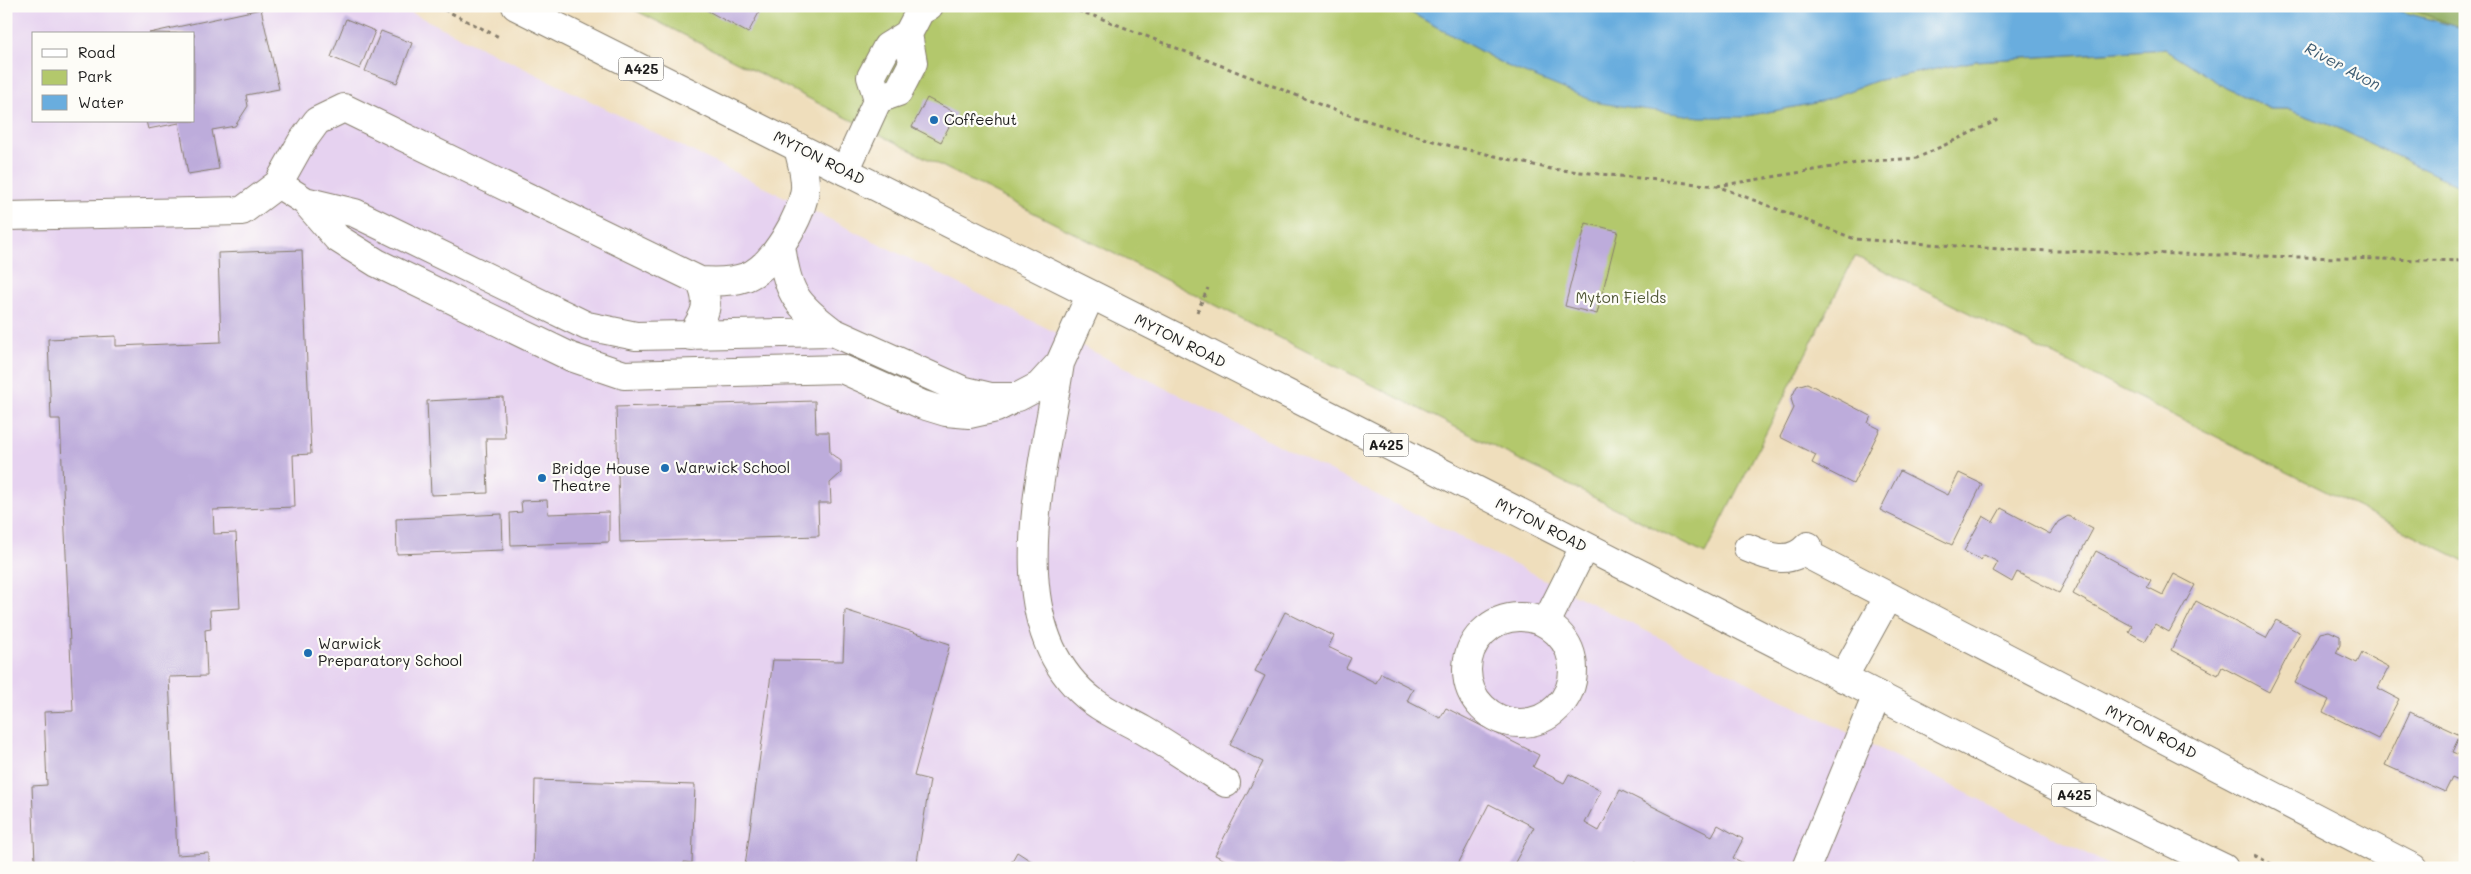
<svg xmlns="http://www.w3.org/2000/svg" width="2471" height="874" font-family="Mali,sans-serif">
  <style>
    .built { fill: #e6d2f0; fill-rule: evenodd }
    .green { fill: #b3c86c; stroke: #687244 }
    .forest { fill: #8eac60; stroke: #55643e }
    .water { fill: #69adde; stroke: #42647d }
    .building { fill: #bdacdb }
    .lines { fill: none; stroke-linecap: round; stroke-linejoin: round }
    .minor-casing { stroke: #867d6c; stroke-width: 30 }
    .major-casing { stroke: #867d6c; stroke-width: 30 }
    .path { stroke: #867d6c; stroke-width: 3; stroke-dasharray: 4 4; stroke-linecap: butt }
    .minor { stroke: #fff; stroke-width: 28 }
    .major { stroke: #fff; stroke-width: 28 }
    .poi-dot { fill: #1f6fb2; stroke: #fdfcf7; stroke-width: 2 }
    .labels { text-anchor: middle; stroke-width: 4.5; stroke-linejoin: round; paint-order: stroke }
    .shield { fill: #fdfcf7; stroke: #605f5e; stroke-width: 1 }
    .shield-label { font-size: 14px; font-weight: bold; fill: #1c1c1c }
    .poi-label { font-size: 15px; fill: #1c1c1c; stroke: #fdfcf7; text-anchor: start }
    .street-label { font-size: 15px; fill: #1c1c1c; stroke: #fdfcf7 }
    .park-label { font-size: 15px; fill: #515838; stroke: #fdfcf7 }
    .water-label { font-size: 16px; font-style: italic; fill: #3f5d73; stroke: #fdfcf7 }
  </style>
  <rect width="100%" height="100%" fill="#fdfcf7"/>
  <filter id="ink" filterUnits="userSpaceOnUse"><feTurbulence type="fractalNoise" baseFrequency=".02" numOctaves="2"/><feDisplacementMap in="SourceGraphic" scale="10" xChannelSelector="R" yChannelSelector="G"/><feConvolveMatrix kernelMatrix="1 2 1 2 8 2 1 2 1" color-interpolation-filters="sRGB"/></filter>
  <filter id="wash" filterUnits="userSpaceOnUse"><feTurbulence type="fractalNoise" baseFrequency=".0096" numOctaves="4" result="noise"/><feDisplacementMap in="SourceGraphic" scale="20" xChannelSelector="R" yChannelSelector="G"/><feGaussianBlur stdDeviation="1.12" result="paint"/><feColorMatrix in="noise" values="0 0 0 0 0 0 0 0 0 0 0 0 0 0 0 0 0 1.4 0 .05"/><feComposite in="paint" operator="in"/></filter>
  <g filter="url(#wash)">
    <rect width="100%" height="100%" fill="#efdebc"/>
    <path class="built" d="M6,6H396L408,11L912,260L2115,868H6ZM34,34H194V121H34Z"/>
    <path class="green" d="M627,6H1399L1507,66L1539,77L1742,117L1819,102L1875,81L1976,61L2165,49L2226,88L2270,109H2287L2338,128L2465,189V561L1855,256L1705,554Z
      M2381,6H2465V29L2383,7Z"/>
    <path class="forest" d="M2401,6H2465V29Z"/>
    <path class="water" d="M1399,6H2381L2465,29V189L2338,128L2287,109H2271L2226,88L2165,49L1976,61L1875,81L1820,102L1742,117H1700L1599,103L1507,66Z"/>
    <g id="blocks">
      <path class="building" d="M699,6H760L762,7L748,33Z
        M261,9L279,89L246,95L248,106L235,126L212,130L219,169L188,174L179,123L148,129L146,121H194V34L149,33Z
        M346,19L375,31L360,69L331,57Z
        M381,31L412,43L397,83L365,71Z
        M927,98L956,113L941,142L912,127Z
        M1586,223L1618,231L1597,314L1565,306Z
        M302,250L311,454L293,455L295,507L213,510L214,534L236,533L240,608L210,610L211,629L205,630L207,676L169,677L177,855L209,853V868H6V864L35,863L32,786L47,785L44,712L73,711L60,419H51L48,339L116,336V346L221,342L218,253Z
        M1807,383L1871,416L1868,423L1880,429L1853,484L1812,463L1816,455L1780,437L1794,408L1791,399L1797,386Z
        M503,397L505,438H486L488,493L431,495L427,401Z
        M815,401L816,432H829L830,453L841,461V473L830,483L831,503H818L819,536L620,542L616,407Z
        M1900,471L1948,495L1959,473L1982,484L1952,545L1880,510Z
        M547,500L548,514L609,512V542L511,545L510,513L522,512L521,501Z
        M2001,508L2050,534L2058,522L2068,516L2093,529L2059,593L2017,572L2012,582L1993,571L1998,562L1984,555L1981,560L1964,551L1983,516L1993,522Z
        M502,514L503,550L397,554L396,519Z
        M2096,551L2151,580L2147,587L2163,595L2174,574L2195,585L2169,632L2155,624L2145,641L2129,632L2132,626L2073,594Z
        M2196,601L2266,638L2276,620L2300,633L2269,692L2222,667L2218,675L2171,650Z
        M845,610L950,644L914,776L930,780L916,868H753L745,866L773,660L843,661Z
        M1285,612L1334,636L1328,647L1351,658L1346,668L1376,683L1381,673L1413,689L1407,701L1440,718L1446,708L1539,755L1533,767L1564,783L1569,774L1601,791L1585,823L1599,831L1620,790L1712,836L1718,825L1743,839L1733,858L1754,868H1647L1635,862L1632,868H1512L1534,827L1489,804L1456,868H1241L1215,855L1263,762L1230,745L1265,676L1255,671Z
        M2329,631L2340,636V645L2336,653L2357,663L2362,653L2389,667L2378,688L2399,699L2378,739L2323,712L2329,700L2295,683L2320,633Z
        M2410,712L2460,735L2452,752L2465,757V784L2452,778L2445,792L2385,765Z
        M535,780L695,785L692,863L684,862V868H533Z
        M1017,852L1042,868H1008Z"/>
    </g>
  </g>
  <g filter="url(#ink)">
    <use href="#blocks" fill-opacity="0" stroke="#867d6c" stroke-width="1"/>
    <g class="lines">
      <defs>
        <path id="minor" d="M878,99L898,92L913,63L908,34
          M845,171L878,99L871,77L887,47L908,34L920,11L929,6
          M278,184L305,201L355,213L587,326L636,336L833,332L962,390L991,397H1018L1039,386L1060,363L1090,296
          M305,201L337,238L377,263L571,357L624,375L842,369L923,405L946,412L969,414L996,408L1008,402
          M6,216L242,211L278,184L301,143L317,121L344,108L700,281C715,282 732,282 746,277C773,267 802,216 805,189C806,174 801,161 798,147
          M781,245C787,292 795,304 833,332
          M691,336C704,316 712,306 700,281
          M1060,363C1045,466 994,628 1094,702C1109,713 1127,721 1143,730C1172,747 1199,766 1226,783
          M1748,548C1769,557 1790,566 1808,546
          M1803,552L2413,868
          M1467 670a53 53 0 1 1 106 0a53 53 0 1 1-106 0Z
          M1546,623L1584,547
          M1843,678L1888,596
          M1806,868L1877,695"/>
        <path id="major" d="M516,6L1182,340L2083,800L2224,868"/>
      </defs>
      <use href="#minor" class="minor-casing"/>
      <use href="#major" class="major-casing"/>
      <path class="path" d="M437,6L499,37
        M1063,6L1100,18L1339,112L1443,144L1551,169L1717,186L1855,239L2015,250L2465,261
        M1717,186L1869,161L1917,158L2000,119
        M1197,312L1208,288
        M2254,855L2279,868"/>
      <use href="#minor" class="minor"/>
      <use href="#major" class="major"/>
    </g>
  </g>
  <g class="poi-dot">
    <circle cx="934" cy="120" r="5"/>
    <circle cx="665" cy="468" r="5"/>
    <circle cx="542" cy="478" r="5"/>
    <circle cx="308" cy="653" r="5"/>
  </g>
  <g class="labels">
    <g class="shield">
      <rect x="618.5" y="57.5" width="45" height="23" rx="4"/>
      <rect x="1363.5" y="433.5" width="45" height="23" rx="4"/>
      <rect x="2051.5" y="783.5" width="45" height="23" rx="4"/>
    </g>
    <g class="shield-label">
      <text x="641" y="74">A425</text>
      <text x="1386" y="450">A425</text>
      <text x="2074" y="800">A425</text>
    </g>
    <g class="poi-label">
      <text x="944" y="125">Coffeehut</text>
      <text x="675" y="473">Warwick School</text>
      <text x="552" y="474">Bridge House<tspan x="552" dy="17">Theatre</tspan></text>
      <text x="318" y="649">Warwick<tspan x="318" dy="17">Preparatory School</tspan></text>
    </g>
    <g class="street-label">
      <text transform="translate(819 158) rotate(27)" y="5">MYTON ROAD</text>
      <text transform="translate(1180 341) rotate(27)" y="5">MYTON ROAD</text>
      <text transform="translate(1541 525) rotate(27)" y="5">MYTON ROAD</text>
      <text transform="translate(2151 732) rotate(27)" y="5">MYTON ROAD</text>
    </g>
    <g class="park-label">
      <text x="1621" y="303">Myton Fields</text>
    </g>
    <g class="water-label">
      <text transform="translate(2343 66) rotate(28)" y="6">River Avon</text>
    </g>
  </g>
  <rect width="2471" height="874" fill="none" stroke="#fdfcf7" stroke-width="25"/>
  <rect x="32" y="32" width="162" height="90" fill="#fdfcf7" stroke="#a3a29f"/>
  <rect x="42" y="49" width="25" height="8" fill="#ffffff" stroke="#a3a29f"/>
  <text x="78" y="58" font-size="15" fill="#1c1c1c">Road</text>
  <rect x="42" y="70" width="25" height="15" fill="#b3c86c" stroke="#a3a29f"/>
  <text x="78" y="82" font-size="15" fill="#1c1c1c">Park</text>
  <rect x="42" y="95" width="25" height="15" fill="#69adde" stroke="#a3a29f"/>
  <text x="78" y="108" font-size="15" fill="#1c1c1c">Water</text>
</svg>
